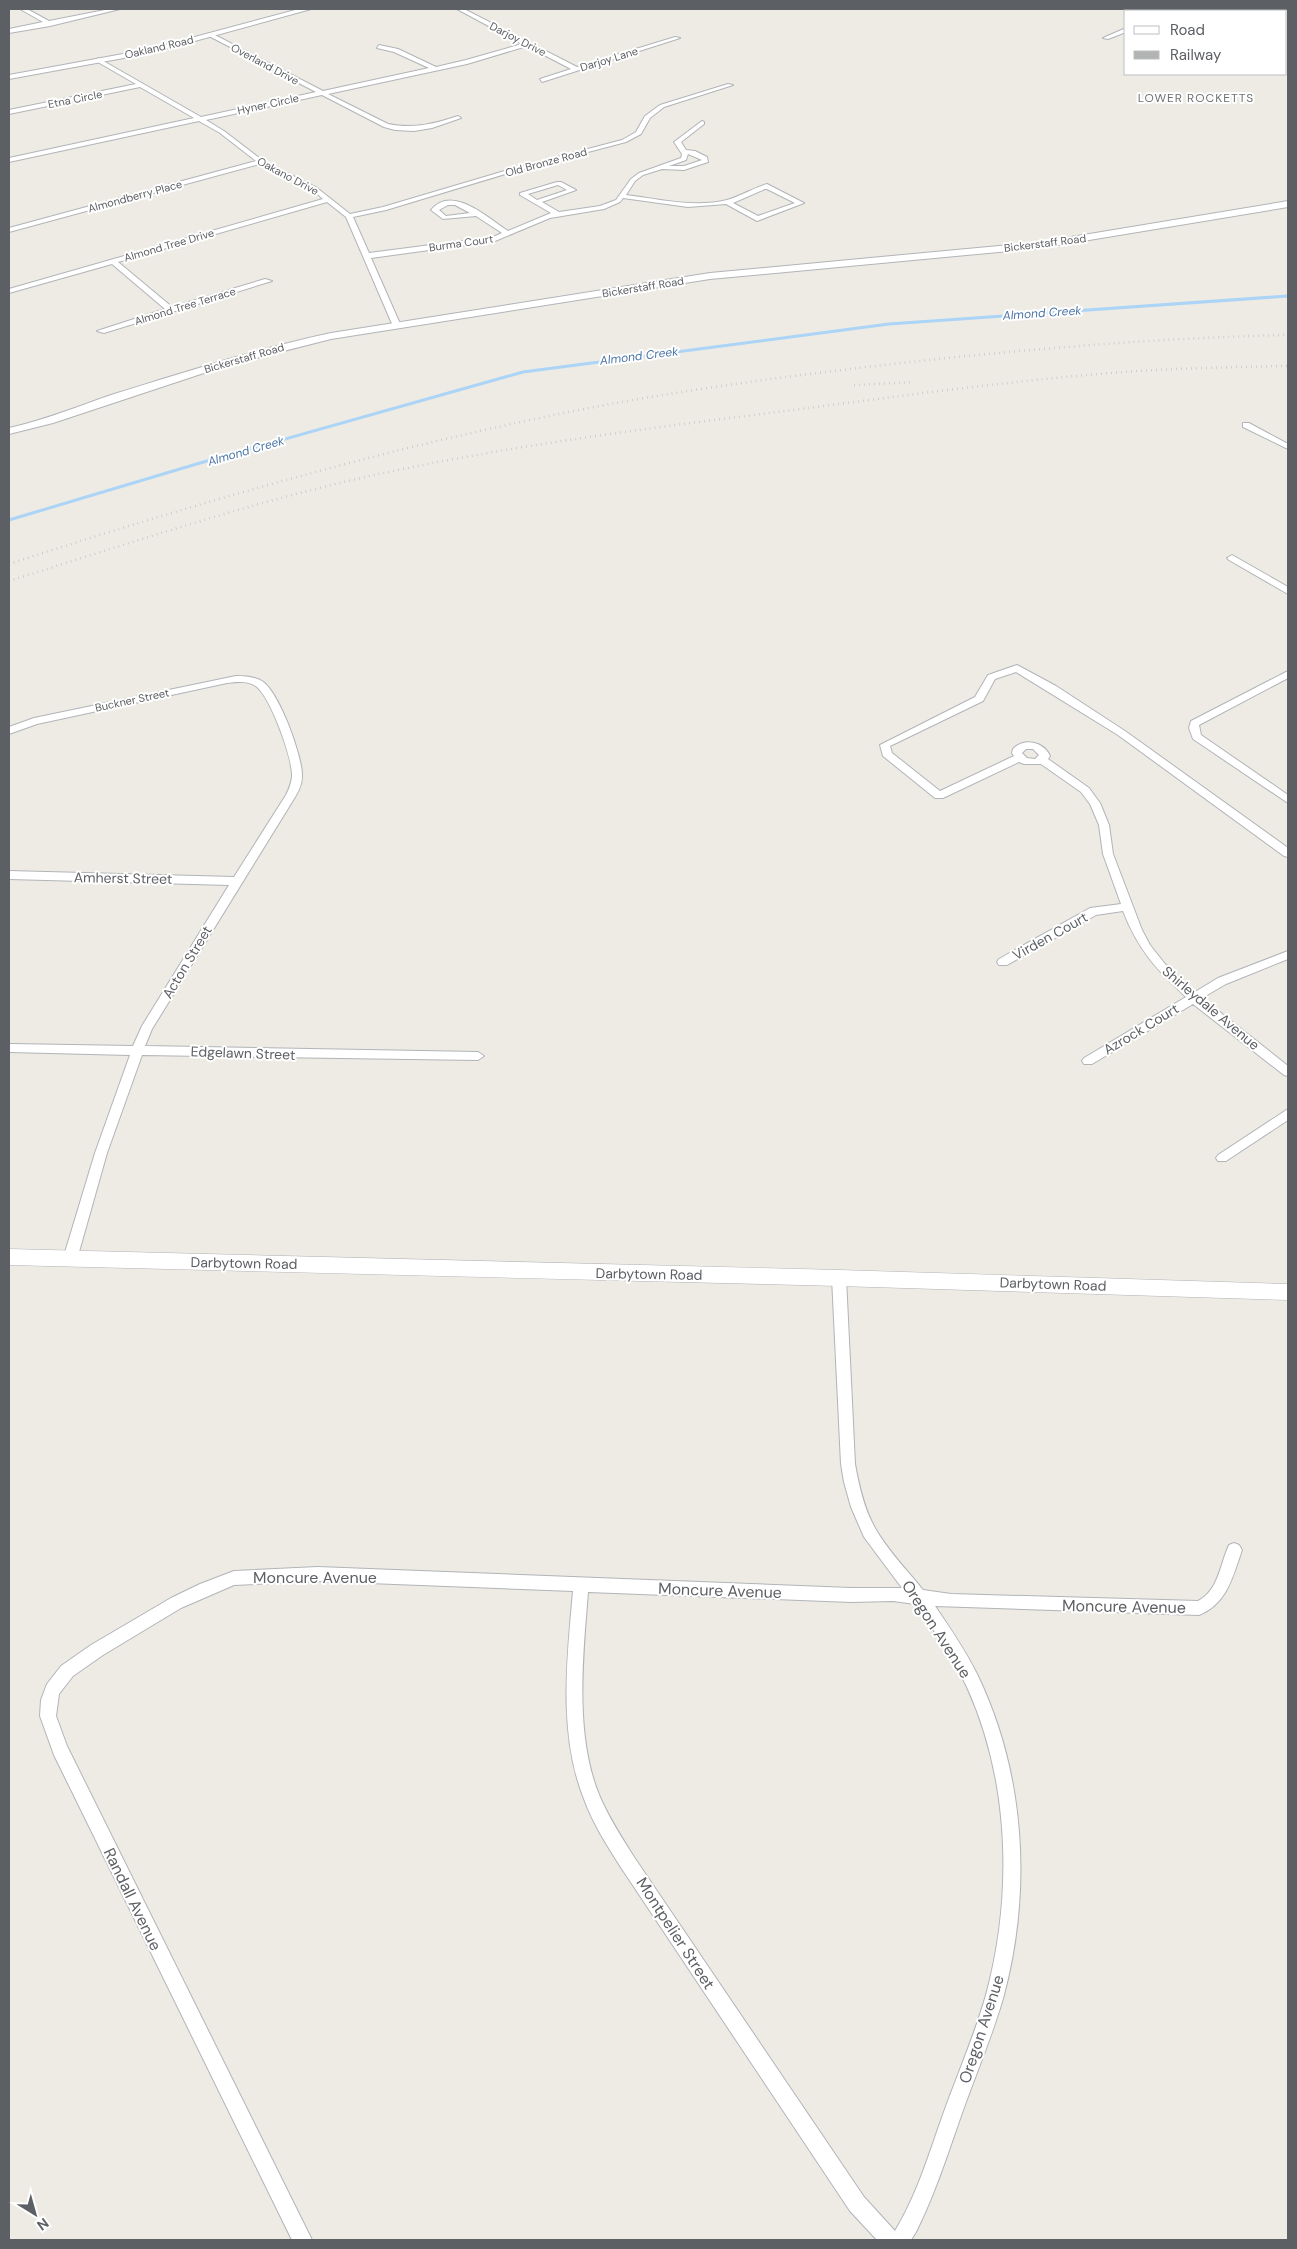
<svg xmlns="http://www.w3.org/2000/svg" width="1297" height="2249" font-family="'DM Sans',sans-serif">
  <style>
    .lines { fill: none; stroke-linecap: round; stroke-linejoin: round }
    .stream { stroke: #abd4f6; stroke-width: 3 }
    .minor-casing { stroke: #b1b4b8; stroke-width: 2 }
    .tertiary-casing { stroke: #b1b4b8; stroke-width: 2 }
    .secondary-casing { stroke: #b1b3b8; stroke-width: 1 }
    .minor { fill: #fff; fill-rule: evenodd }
    .tertiary { fill: #fff; fill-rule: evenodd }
    .secondary { fill: #fff; fill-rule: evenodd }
    .rail { stroke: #b2b3b3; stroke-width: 2.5; stroke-dasharray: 0.5 4.5; stroke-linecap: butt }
    .labels { text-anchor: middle; stroke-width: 4; stroke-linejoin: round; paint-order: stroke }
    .far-street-label { font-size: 11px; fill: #5c5f63; stroke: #fff }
    .far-neighbourhood-label { font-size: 12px; letter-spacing: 1px; fill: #6d7175; stroke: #fff }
    .far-water-label { font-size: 12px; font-style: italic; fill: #4b75a6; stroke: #fff }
    .street-label { font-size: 14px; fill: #5c5f63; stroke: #fff }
    .near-street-label { font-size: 16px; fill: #5c5f63; stroke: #fff }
  </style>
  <rect width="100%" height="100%" fill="#edebe4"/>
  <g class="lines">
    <path class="stream" d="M9,520L200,463L523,372L889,324L1288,296"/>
    <defs>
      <path id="minor" d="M20,9H27L49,21L110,9H120L50,26L9,33V29L43,22Z
        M457,9H464L577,67L675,37L680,38L542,82L540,79L571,69L527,46L467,64L328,94L388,124C414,129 434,124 458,116L461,118L432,128L414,131L395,130L384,127L322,95L206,120L224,131L263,161L317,188L350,214L383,207L508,170L622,140L636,132L645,116L660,105L728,84L733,85L664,107L650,118L641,134L626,142L512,172L386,210L353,217L369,253L493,237L502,233L476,216L443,219L431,210C452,184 488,218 508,231L551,213L520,195V193L557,182H561L576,190L542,202L559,212L600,206L616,200L631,179L639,173L681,158L682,154L674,142L702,121L704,122V124L681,142L686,150L695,151L707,157L708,162L684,170L662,169L643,175L635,181L626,195C659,199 694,208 727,200C741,196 753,188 767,184L804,203L757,221L726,204L688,207L623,198L620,202L604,209L550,218L495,241L371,258L401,326L397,328L393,326L346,217L327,202L118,262L172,307L265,279L272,281L104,333L97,331L165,309L112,264L9,293V289L323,199L313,190L260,164L9,232V228L256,161L220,133L199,121L9,162V158L194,118L140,87L9,114V110L136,84L96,61L98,58L201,117L316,92L209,36L211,33L323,91L429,68L394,52L377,48L379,45L398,49L436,67L466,60L522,44ZM688,154L702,160L684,166H669L686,160ZM558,185L567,190L537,200L528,194ZM765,189H767L795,203L758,216L733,203ZM448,205H455L470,213L446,216L439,210Z
        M1178,9H1186L1182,11H1174Z
        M1126,28V32L1108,39L1103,38Z
        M1243,423H1249L1288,444V449L1243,427Z
        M1232,555L1288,587V594L1229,560L1227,558Z
        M1017,665L1056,686L1125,731L1288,848V857L1284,856L1118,735L1016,672L995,679L983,701L890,746L892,753L940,791L1014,756L1012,753L1013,749C1024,737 1044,742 1050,756L1048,759L1089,788L1100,803L1109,825L1113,854L1142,930L1150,945L1165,964L1195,992L1218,978L1288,951V959L1226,984L1202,998L1288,1066V1076L1284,1075L1193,1004L1092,1064H1084L1082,1061L1084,1058L1186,997C1157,970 1138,950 1123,911L1096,915L1007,965H999L997,962L999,959L1090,908L1121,904L1103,854L1099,825L1090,804L1081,792L1041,764H1024L1019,762L943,798H935L883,756L880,745L975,697L988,675ZM1026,749H1033L1039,755L1035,759L1027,758L1022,753Z
        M1288,671V678L1199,725L1201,735L1288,795V803L1193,739L1189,728L1191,721Z
        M236,676C244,676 255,677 262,681C279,692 303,757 302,777C302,786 297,794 292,802L152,1029L145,1046L478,1052L484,1056L478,1060L142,1055L107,1153L77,1259L75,1263L70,1264L65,1263L63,1259L95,1153L130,1055L9,1052V1044L133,1046L142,1026L229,885L9,879V871L234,877L286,795C289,789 291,784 292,777C293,759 271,699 257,687C249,680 236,682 227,683L37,724L9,734V727L34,718Z
        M1288,1109V1120L1226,1161H1218L1216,1158L1218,1155Z
        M839,1272L844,1274L846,1278L855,1464C859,1486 864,1509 875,1528C888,1551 907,1570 923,1590L951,1594L1198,1601C1219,1590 1220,1564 1229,1545L1234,1543L1239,1545L1242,1550C1233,1576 1227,1604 1199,1615L935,1606C950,1628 965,1650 977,1674C1025,1773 1032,1889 1004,1995C994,2031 979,2066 966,2102C950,2146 937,2190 916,2232L911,2240H877L850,2211L622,1869C608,1847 593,1824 584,1799C558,1734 567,1659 573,1591L318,1581L234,1585L181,1608L103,1655L73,1676L59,1694L56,1716L67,1746L312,2240H292L54,1755L40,1716L41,1700L47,1684L61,1666L91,1645L171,1598L200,1584L234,1571L318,1567L851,1588H902L864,1537L851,1507L844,1482L841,1464L832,1278L834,1274ZM588,1592L851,1602L893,1601L915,1604C934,1630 953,1658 967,1687C1010,1782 1013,1895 986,1995C976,2030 962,2064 949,2098C932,2143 920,2190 895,2231L864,2197L634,1857C622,1838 609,1818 600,1797C574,1736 583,1656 588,1592Z"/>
      <path id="tertiary" d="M299,9H311L151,53L9,79V75L150,49Z
        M1288,201V207L1041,248L710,279L331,339L225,366L53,423L9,434V428C45,420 79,406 114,394C186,372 257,349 331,333L710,273L1041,242Z"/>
      <path id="secondary" d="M9,1249L839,1270L1288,1284V1300L839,1286L9,1265Z"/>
    </defs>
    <use href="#minor" class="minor-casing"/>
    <use href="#tertiary" class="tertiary-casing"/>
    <use href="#secondary" class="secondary-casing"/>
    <use href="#minor" class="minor"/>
    <use href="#tertiary" class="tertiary"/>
    <use href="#secondary" class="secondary"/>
    <path class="rail" d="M854,385L913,382
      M9,564C190,505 372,452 559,414C666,392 774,378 883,365C1018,350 1152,338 1288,335
      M9,581C121,546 233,508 348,481C494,447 644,429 793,410C908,395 1022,379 1138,371C1188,368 1238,367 1288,366"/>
  </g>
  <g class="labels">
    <g class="far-street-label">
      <text transform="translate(518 39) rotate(27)" y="4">Darjoy Drive</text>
      <text transform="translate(159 47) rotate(-13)" y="4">Oakland Road</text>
      <text transform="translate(609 59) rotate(-17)" y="4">Darjoy Lane</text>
      <text transform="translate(265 64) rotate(28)" y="4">Overland Drive</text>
      <text transform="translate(75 99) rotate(-11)" y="4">Etna Circle</text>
      <text transform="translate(268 104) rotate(-12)" y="4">Hyner Circle</text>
      <text transform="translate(546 162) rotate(-15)" y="4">Old Bronze Road</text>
      <text transform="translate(288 176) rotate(28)" y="4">Oakano Drive</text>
      <text transform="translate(135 196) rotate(-15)" y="4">Almondberry Place</text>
      <text transform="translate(461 243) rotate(-8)" y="4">Burma Court</text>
      <text transform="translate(1045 243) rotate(-7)" y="4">Bickerstaff Road</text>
      <text transform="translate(169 245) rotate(-16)" y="4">Almond Tree Drive</text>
      <text transform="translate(643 287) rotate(-9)" y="4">Bickerstaff Road</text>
      <text transform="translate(185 306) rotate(-17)" y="4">Almond Tree Terrace</text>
      <text transform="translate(244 358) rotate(-16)" y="4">Bickerstaff Road</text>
      <text transform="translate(132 700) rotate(-12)" y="4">Buckner Street</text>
    </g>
    <g class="far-neighbourhood-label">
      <text x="1196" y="102">LOWER ROCKETTS</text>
    </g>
    <g class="far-water-label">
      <text transform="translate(1042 313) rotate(-4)" y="4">Almond Creek</text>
      <text transform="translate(639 356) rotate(-7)" y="4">Almond Creek</text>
      <text transform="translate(246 451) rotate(-16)" y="4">Almond Creek</text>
    </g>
    <g class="street-label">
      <text transform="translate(123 878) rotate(1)" y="5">Amherst Street</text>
      <text transform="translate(1050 936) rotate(-29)" y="5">Virden Court</text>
      <text transform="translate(187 962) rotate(-59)" y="5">Acton Street</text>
      <text transform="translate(1211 1008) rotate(40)" y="5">Shirleydale Avenue</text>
      <text transform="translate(1141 1029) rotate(-31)" y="5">Azrock Court</text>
      <text transform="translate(243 1053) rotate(2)" y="5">Edgelawn Street</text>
      <text transform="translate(244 1263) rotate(1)" y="5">Darbytown Road</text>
      <text transform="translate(649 1274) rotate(1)" y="5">Darbytown Road</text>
      <text transform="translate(1053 1284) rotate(2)" y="5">Darbytown Road</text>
    </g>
    <g class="near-street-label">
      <text x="315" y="1583">Moncure Avenue</text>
      <text transform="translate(720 1590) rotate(2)" y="6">Moncure Avenue</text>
      <text transform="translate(1124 1606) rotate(1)" y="6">Moncure Avenue</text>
      <text transform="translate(937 1629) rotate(57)" y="6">Oregon Avenue</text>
      <text transform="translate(133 1899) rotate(64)" y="6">Randall Avenue</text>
      <text transform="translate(676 1933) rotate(57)" y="6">Montpelier Street</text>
      <text transform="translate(981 2029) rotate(-72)" y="6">Oregon Avenue</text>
    </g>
  </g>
  <rect width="1297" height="2249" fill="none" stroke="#5c5f63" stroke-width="20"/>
  <rect x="1124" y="10" width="162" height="65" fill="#ffffff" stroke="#bebfc1"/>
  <rect x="1134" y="26" width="25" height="8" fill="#ffffff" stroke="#bebfc1"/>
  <text x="1170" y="35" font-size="15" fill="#5c5f63">Road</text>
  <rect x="1134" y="51" width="25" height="8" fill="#b2b3b3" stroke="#bebfc1"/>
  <text x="1170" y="60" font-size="15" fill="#5c5f63">Railway</text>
  <g transform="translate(35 2214) rotate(143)" stroke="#ffffff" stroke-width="4" paint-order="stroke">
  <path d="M0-4L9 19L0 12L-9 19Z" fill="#5c5f63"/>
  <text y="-8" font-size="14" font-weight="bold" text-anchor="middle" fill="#5c5f63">N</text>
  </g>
</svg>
